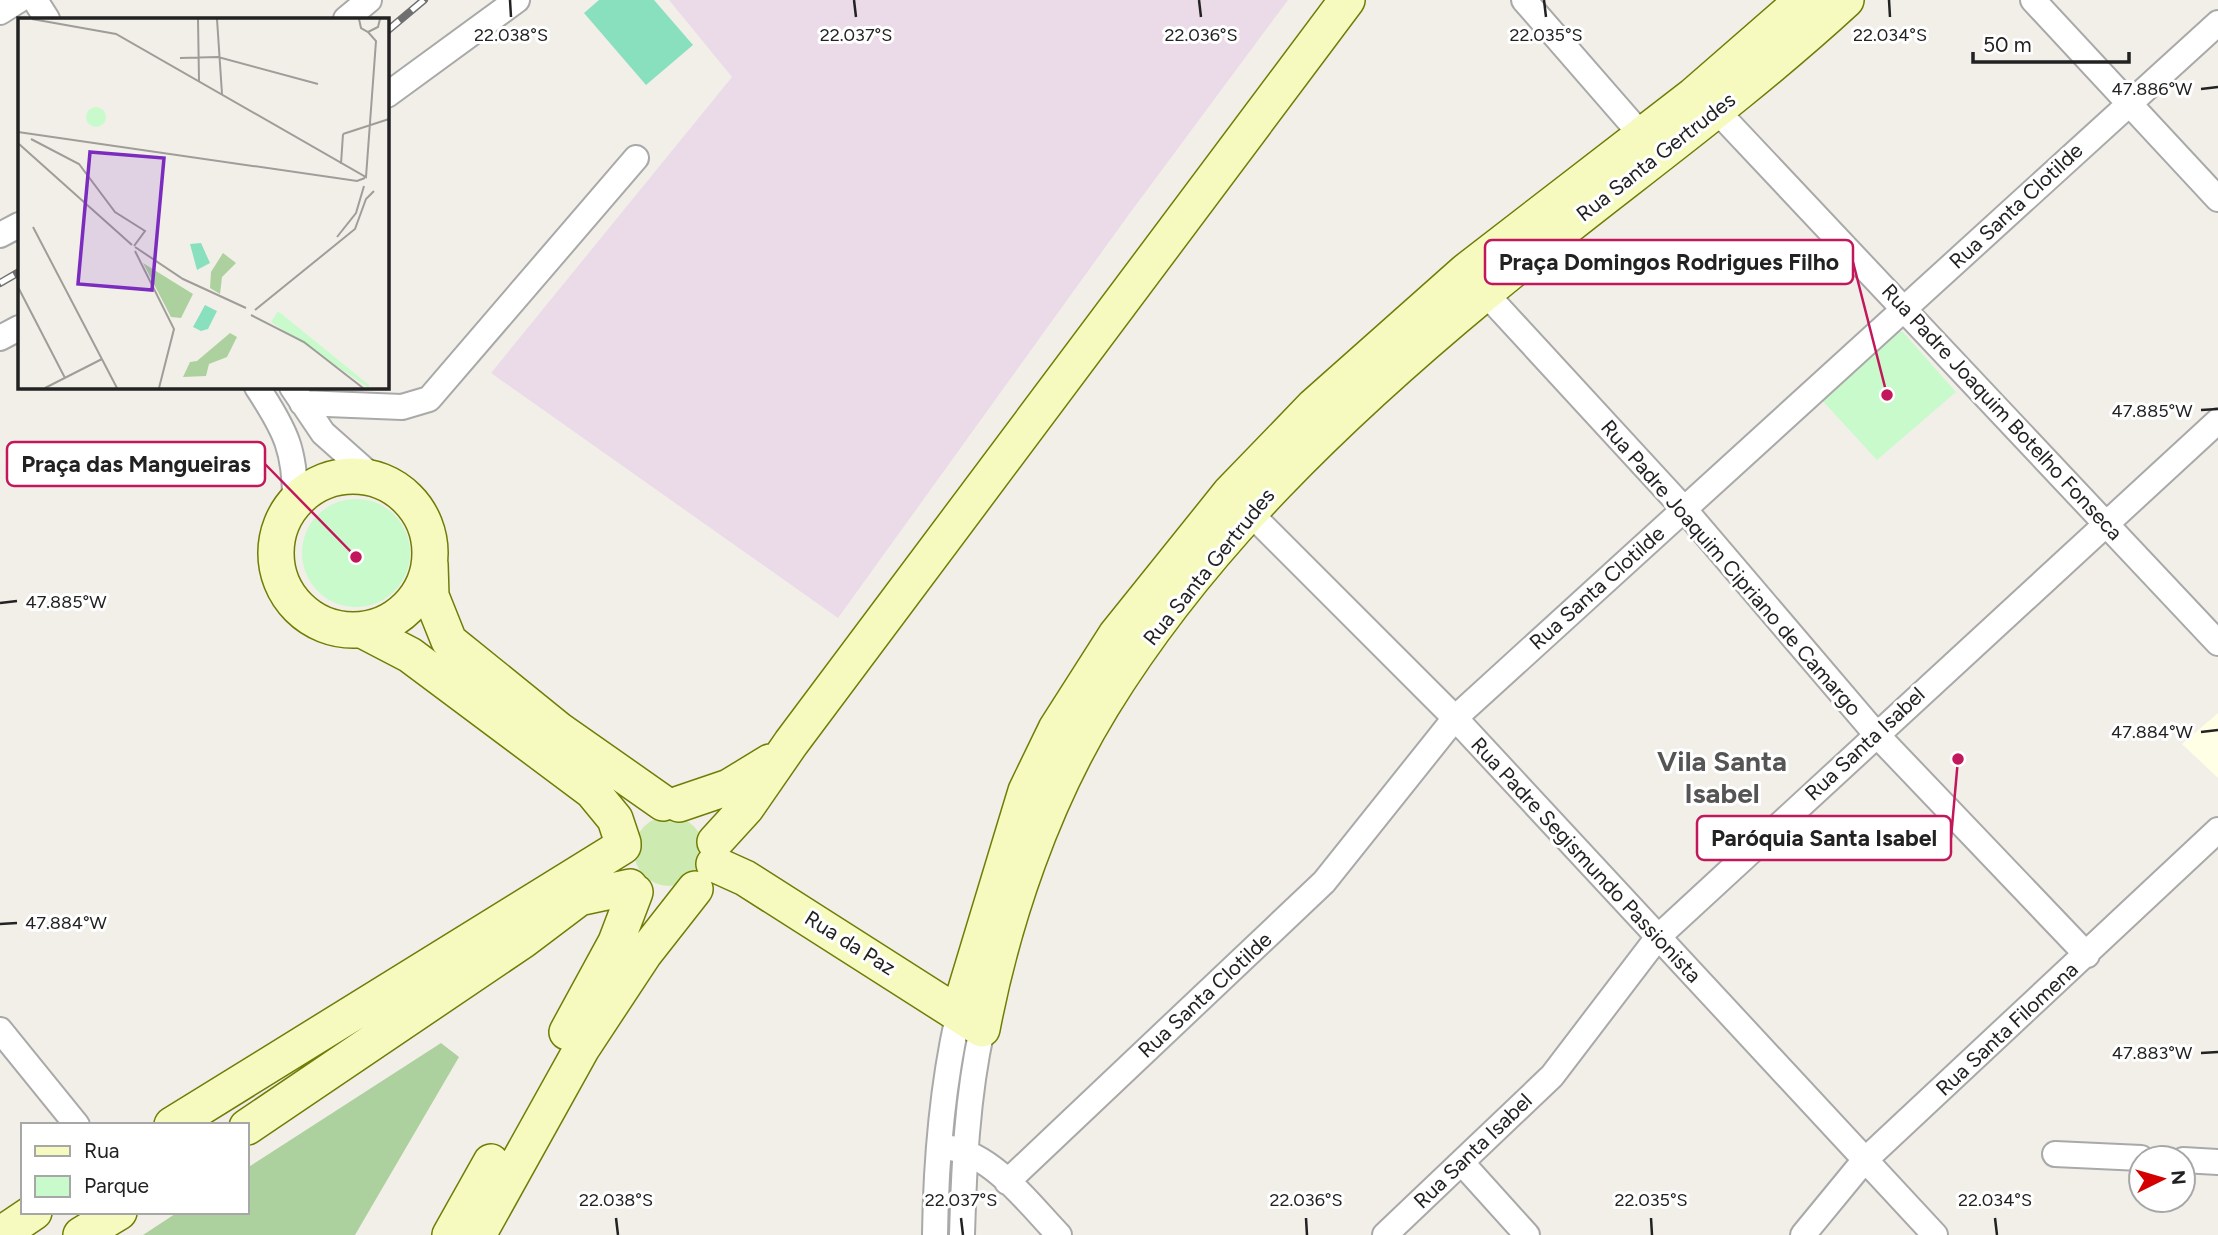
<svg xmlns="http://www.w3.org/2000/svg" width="2218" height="1235" font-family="Figtree,sans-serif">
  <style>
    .industrial { fill: #ebdbe8 }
    .education { fill: #ffffe5 }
    .grass { fill: #cdebb0 }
    .forest { fill: #add19e }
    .park { fill: #c8facc }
    .pitch { fill: #88e0be }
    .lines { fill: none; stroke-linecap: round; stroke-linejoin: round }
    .street-casing { stroke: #a9a9a9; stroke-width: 28 }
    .secondary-casing { stroke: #707d05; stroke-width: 38 }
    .street { stroke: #fff; stroke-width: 24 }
    .secondary { stroke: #f7fabf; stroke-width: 35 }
    .rail-casing { stroke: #707070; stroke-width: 8 }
    .rail { stroke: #fff; stroke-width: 5; stroke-dasharray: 16; stroke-linecap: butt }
    .ticks { fill: none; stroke: #222; stroke-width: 2.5 }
    .labels { text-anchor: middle; stroke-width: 6; stroke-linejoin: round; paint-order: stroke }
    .street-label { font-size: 21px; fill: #222; stroke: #fff }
    .district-label { font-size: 28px; font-weight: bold; fill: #555; stroke: #fff }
    .inset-road { fill: none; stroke: #9f9d99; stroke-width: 2 }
    .view { fill: #7b2cbf; fill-opacity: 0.15; stroke: #7b2cbf; stroke-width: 3.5 }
    .inset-edge { fill: none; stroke: #222; stroke-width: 3.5 }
    .ticks-label { font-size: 18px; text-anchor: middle; fill: #222; stroke: #fff; stroke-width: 6; stroke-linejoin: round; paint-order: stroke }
    .leader { fill: none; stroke: #c2185b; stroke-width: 2.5 }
    .callout-dot { fill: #c2185b; stroke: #fff; stroke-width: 2.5 }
    .callout { fill: #fff; stroke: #c2185b; stroke-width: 2.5 }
    .callout-label { font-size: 23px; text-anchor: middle; font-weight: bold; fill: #222 }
  </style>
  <rect width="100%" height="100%" fill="#f2efe9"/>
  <path class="industrial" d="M669,0H1288L1127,217L838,618L491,373L732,77Z"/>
  <path class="education" d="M2218,713V778L2182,744Z"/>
  <path class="grass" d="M634 851a35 35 0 1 1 70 0a35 35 0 1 1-70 0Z"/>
  <path class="forest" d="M441,1043L459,1057L355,1235H143L178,1212H247V1168Z"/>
  <path class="park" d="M1897,331L1903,332L1956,392L1877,460L1819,397Z
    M302 553a54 54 0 1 1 108 0a54 54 0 1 1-108 0Z"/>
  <path class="pitch" d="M599,0H654L693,45L646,85L584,13Z"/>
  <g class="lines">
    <defs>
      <path id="street" d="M35,0L47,19
        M1524,0L1652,147
        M2033,0L2218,199
        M0,12L19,0
        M346,19L369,0
        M387,95L517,0
        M1703,101L1718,112L2218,643
        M0,235L19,225
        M1475,282L1684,509L1876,734L2087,955
        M0,338L19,328
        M257,387C286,431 296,451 295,505
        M292,387L323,433L377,481
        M302,403L402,407L429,399L636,158
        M1238,501L1455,718L1935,1235
        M0,1030L77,1125
        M951,1148C995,1157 1029,1204 1059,1235
        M2055,1154L2141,1158
        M2183,1160L2218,1162
        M1462,1163L1527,1235
        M1007,1182L1324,882L1455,718L2218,23
        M935,1235C936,1159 942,1086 959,1012
        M962,1235C964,1166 967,1097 982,1029
        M1385,1235L1552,1076L1658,937L2218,421
        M1803,1235L1863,1162L2218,830"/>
      <path id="secondary" d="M276 553a77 77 0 1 1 154 0a77 77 0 1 1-154 0Z
        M430,564L431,596L449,641L559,730L663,803
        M362,630L410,655L592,791L615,819L623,843
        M679,804L729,787L770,762
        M715,842L746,808L791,743L1347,0
        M714,864L745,878L982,1029C1003,919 1043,802 1102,706C1201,545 1341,412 1486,292C1605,193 1732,105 1846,0
        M959,1012L1026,791L1056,729L1116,635L1230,493L1314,406L1466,271L1694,95L1803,0
        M567,1032L616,942L635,892
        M172,1125L623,846
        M247,1127L522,941L579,898L630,887
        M0,1235L34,1212
        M81,1235L119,1212
        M450,1235L491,1162
        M478,1235L582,1048L644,954L695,889"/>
    </defs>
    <use href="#street" class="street-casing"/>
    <use href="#secondary" class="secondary-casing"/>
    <use href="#street" class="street"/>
    <use href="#secondary" class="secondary"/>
    <defs>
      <path id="rail" d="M387,31L424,0
        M0,283L19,272"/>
    </defs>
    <use href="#rail" class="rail-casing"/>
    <use href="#rail" class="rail"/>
  </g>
  <path class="ticks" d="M510,0L511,17M854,0L856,17M1199,0L1201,17M1544,0L1546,17M1889,0L1890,17M2201,89L2218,87M2201,410L2218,409M0,603L17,601M2201,732L2218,730M0,924L17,923M2201,1053L2218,1052M616,1218L618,1235M961,1218L963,1235M1306,1218L1307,1235M1651,1218L1652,1235M1995,1218L1997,1235"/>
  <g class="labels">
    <g class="street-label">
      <text transform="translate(1656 157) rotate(-38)" y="7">Rua Santa Gertrudes</text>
      <text transform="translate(2016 206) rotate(-43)" y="7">Rua Santa Clotilde</text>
      <text transform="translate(2002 412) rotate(47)" y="7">Rua Padre Joaquim Botelho Fonseca</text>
      <text transform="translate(1209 567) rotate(-51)" y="7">Rua Santa Gertrudes</text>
      <text transform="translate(1731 568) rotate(49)" y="7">Rua Padre Joaquim Cipriano de Camargo</text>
      <text transform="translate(1597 588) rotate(-42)" y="7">Rua Santa Clotilde</text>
      <text transform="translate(1865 744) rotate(-43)" y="7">Rua Santa Isabel</text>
      <text transform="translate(1586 860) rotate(47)" y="7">Rua Padre Segismundo Passionista</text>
      <text transform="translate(850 943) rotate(32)" y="7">Rua da Paz</text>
      <text transform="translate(1205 995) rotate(-43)" y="7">Rua Santa Clotilde</text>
      <text transform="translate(2007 1029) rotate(-43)" y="7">Rua Santa Filomena</text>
      <text transform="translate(1473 1151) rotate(-44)" y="7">Rua Santa Isabel</text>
    </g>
    <g class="district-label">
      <text x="1722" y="771">Vila Santa<tspan x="1722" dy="32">Isabel</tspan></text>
    </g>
  </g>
  <g transform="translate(18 18)">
    <rect width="371" height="371" fill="#f2efe9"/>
    <path d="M205,235L218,245L204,259L202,276L192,270L193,254ZM125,245L175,276L163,300L153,299ZM212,315L219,319L209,339L191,346L188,358L165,359L172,344L179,343Z" fill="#add19e"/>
    <path d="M68 99a10 10 0 1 1 20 0a10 10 0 1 1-20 0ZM260,293L351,367V370L253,304Z" fill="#c8facc"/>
    <path d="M183,225L192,245L179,252L172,226ZM187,287L199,293L190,311L183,313L175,309Z" fill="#88e0be"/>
    <path class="inset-road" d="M14,1L98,16L348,159L358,23L350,14M180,1L181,63M199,1L204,76M341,1L343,10L350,14L360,9L362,1M162,40L200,39L300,66M0,114L339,163L347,160M325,116L371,101M13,121L61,146L97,194L127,213L116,228M1,126L114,227M323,146L325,116M15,209L99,370M319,219L338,195L346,168M117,229L165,261L228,290M117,233L156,311L141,370M0,269L47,360M237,292L337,211L348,181L356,173M233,297L286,324L345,370M27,370L84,341"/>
    <path class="view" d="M72,134L146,140L134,272L60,266Z"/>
    <rect width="371" height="371" class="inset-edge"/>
  </g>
  <g class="ticks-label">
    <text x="511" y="41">22.038°S</text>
    <text x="856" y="41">22.037°S</text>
    <text x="1201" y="41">22.036°S</text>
    <text x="1546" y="41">22.035°S</text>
    <text x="1890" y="41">22.034°S</text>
    <text x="2152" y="95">47.886°W</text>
    <text x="2152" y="417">47.885°W</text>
    <text x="66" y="608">47.885°W</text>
    <text x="2152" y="738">47.884°W</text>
    <text x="66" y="929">47.884°W</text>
    <text x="2152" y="1059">47.883°W</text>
    <text x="616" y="1206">22.038°S</text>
    <text x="961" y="1206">22.037°S</text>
    <text x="1306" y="1206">22.036°S</text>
    <text x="1651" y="1206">22.035°S</text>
    <text x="1995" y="1206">22.034°S</text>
  </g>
  <path class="leader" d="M1887 395L1853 262M356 557L265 464M1958 759L1951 838"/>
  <g class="callout-dot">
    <circle cx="1887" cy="395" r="7"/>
    <circle cx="356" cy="557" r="7"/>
    <circle cx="1958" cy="759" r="7"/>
  </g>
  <g class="callout">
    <rect x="1485" y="240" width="368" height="44" rx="7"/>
    <rect x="7" y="442" width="258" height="44" rx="7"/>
    <rect x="1697" y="816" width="254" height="44" rx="7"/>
  </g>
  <g class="callout-label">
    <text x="1669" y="270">Praça Domingos Rodrigues Filho</text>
    <text x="136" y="472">Praça das Mangueiras</text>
    <text x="1824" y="846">Paróquia Santa Isabel</text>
  </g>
  <rect x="21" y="1123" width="228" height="91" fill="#ffffff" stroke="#a7a7a7" stroke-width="2"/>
  <rect x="35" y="1146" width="35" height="10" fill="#f7fabf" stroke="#a7a7a7" stroke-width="2"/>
  <text x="84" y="1158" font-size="21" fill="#222222">Rua</text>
  <rect x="35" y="1176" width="35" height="21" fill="#c8facc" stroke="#a7a7a7" stroke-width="2"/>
  <text x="84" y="1193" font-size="21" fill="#222222">Parque</text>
  <g transform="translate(2162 1179) rotate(85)"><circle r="33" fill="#ffffff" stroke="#a7a7a7" stroke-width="2"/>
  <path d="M0-5L12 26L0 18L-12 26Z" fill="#d40000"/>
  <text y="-10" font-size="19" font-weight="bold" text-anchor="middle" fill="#222222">N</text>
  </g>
  <path d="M1973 52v10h156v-10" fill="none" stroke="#222222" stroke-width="3.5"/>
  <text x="1983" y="52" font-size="21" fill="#222222" stroke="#ffffff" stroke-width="5" paint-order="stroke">50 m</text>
</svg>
